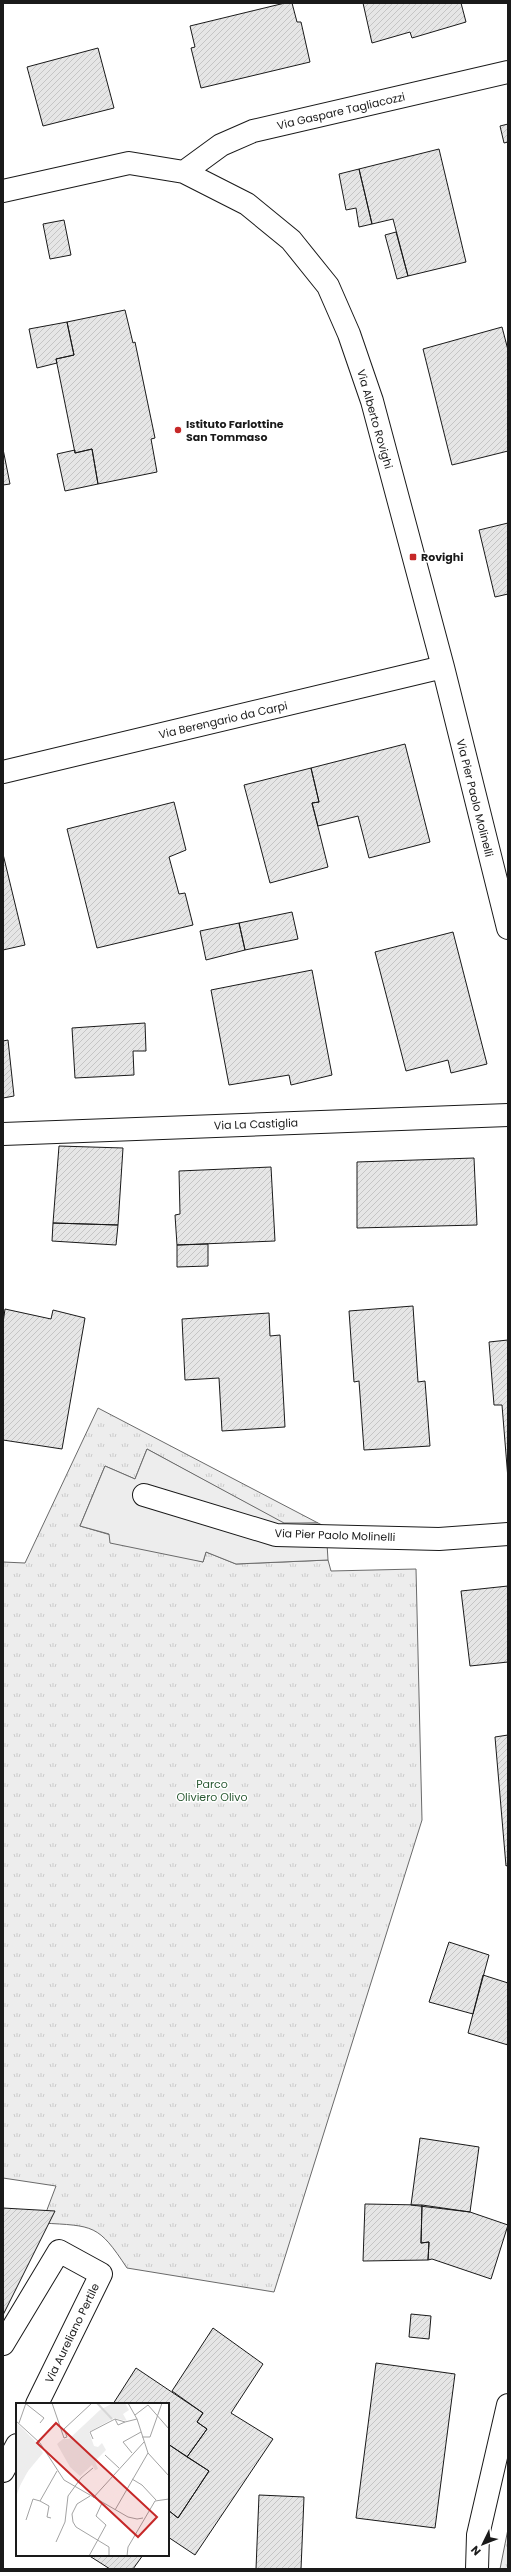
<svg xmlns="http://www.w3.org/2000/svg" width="511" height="2572" font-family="Poppins,sans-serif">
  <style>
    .grass { fill: url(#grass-tufts); stroke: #6a6a6a }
    .built { fill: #ededed; stroke: #6a6a6a }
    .building { fill: url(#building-hatch); stroke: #1a1a1a }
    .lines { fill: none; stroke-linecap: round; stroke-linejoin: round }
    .minor-casing { stroke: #1a1a1a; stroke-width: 24 }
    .minor { stroke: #fff; stroke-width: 22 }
    .poi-dot { fill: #c62828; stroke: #fff; stroke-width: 1.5 }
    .labels { text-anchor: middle; stroke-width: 3; stroke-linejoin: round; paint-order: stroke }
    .street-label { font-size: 11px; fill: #1a1a1a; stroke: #fff }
    .poi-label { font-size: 11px; font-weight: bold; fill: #1a1a1a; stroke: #fff; text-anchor: start }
    .park-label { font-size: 11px; fill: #2b5a34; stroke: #fff }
    .inset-river { fill: none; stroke: #d7d7d7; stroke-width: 2 }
    .inset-road { fill: none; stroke: #a3a3a3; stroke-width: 1 }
    .view { fill: #c62828; fill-opacity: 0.15; stroke: #c62828; stroke-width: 2 }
    .inset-edge { fill: none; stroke: #1a1a1a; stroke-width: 2 }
  </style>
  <defs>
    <pattern id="grass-tufts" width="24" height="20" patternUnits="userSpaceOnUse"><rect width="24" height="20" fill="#ededed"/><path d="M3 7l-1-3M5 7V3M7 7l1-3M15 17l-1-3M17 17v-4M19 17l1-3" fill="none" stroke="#cbcbcb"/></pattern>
    <pattern id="building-hatch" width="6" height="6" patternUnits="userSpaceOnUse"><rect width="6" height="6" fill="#e6e6e6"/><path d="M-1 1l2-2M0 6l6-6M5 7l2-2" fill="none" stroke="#c5c5c5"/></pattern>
  </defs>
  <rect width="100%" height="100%" fill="#fff"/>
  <path class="grass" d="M98,1408L318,1523L284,1524L147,1449L135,1479L105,1466L80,1526L203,1562L206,1552L236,1564L328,1560L331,1571L416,1569L422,1820L274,2292L127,2268C98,2224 94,2226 42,2223L56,2186L3,2178V1562L25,1563Z
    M508,2529V2569H500Z"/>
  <path class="built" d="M147,1449L284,1523H318L326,1527L328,1560L236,1564L206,1552L203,1562L110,1543L109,1534L80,1526L105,1466L135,1479Z"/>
  <path class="building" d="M285,3H292L297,22H301L310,62L201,88L191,48L195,47L190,26Z
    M363,3H461L466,22L412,38L410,32L372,43Z
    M98,48L114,108L43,126L27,67Z
    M508,124V142L504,143L500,126Z
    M439,149L466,262L408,276L393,219L372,224L359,169Z
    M359,169L372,224L359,227L356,208L346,210L339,174Z
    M64,220L71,255L50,259L43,224Z
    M396,232L408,276L397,279L385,235Z
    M125,310L133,343L135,342L155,438L151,439L157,472L98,484L92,449L75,453L56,359L74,355L67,322Z
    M67,322L74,355L56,359L57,363L37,368L29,329Z
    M502,327L508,350V451L452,465L423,349Z
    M3,449L10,484L3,485Z
    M92,449L98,484L65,491L57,454L75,450V453Z
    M508,523V594L495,597L479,530Z
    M405,744L430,842L369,858L358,816L318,826L312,803L319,802L311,768Z
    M311,768L319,802L312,803L328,867L270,883L244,785Z
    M174,802L186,850L169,857L179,894L185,893L193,925L97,948L67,829Z
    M3,854L25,945L3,950Z
    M292,912L298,939L245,950L239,923Z
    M239,923L245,950L206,960L200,931Z
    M453,932L487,1064L451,1073L448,1060L406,1071L375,952Z
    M312,970L332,1075L291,1085L289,1075L229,1085L211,990Z
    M145,1023L146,1051H133L134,1075L75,1078L72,1028Z
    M8,1040L14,1096L3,1098V1041Z
    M59,1146L123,1148L118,1225L53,1223Z
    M474,1158L477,1225L357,1228V1162Z
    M271,1167L275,1241L177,1245L175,1215L180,1214L179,1171Z
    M53,1223L118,1225L116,1245L52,1241Z
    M208,1244V1266L177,1267V1245Z
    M413,1306L418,1382L425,1381L430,1446L364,1450L359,1381L354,1382L349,1311Z
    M5,1309L51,1319L53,1310L85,1318L62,1449L3,1440V1323Z
    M269,1313L270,1336L280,1335L285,1427L222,1431L219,1378L185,1380L182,1319Z
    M508,1340V1479L502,1405H494L489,1342Z
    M508,1586V1662L470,1666L461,1591Z
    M508,1735V1865L506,1866L495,1737Z
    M449,1942L489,1955L473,2014L429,2002Z
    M483,1975L508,1983V2045L468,2033Z
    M420,2138L479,2147L470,2212L411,2205Z
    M365,2204L422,2205L421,2243L429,2242L428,2260L363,2261Z
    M422,2205L470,2212L508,2225L491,2279L432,2259L428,2260L429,2242L421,2243Z
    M3,2208L55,2211L3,2315Z
    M411,2314L431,2316L429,2339L409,2337Z
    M213,2328L263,2364L231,2413L273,2439L195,2555L168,2537V2510L178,2518L209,2471L187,2457L207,2429L197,2422L203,2413L172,2391Z
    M376,2363L455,2374L435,2528L356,2518Z
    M136,2368L203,2413L197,2422L207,2429L187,2457L168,2444V2404H113Z
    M168,2444L209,2471L178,2518L168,2510Z
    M259,2495L304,2497L301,2569H256Z
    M88,2555H143L133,2569H110Z"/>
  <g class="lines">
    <defs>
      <path id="minor" d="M184,172L221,145L253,131L508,72
        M3,191L129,163L184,172L247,204L291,240L328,286L349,334L372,401L443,667L508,928
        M3,772L443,667
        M3,1134L508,1115
        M144,1495L276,1535L439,1539L508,1534
        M3,2344L59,2251L101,2274L37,2404
        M3,2471L17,2445
        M477,2569L478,2535L508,2405"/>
    </defs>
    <use href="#minor" class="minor-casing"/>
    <use href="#minor" class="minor"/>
  </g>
  <g class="poi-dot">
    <circle cx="178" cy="430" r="4"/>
    <rect x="409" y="553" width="8" height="8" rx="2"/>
  </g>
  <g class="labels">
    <g class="street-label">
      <text transform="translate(341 111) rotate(-13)" y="4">Via Gaspare Tagliacozzi</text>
      <text transform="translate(375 419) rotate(74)" y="4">Via Alberto Rovighi</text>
      <text transform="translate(223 720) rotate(-13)" y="4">Via Berengario da Carpi</text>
      <text transform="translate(475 798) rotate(76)" y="4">Via Pier Paolo Molinelli</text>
      <text transform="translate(256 1124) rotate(-2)" y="4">Via La Castiglia</text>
      <text transform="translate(335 1535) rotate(2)" y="4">Via Pier Paolo Molinelli</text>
      <text transform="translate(72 2333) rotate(-64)" y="4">Via Aureliano Pertile</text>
    </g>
    <g class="poi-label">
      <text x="186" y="428">Istituto Farlottine<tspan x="186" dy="13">San Tommaso</tspan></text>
      <text x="421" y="561">Rovighi</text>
    </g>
    <g class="park-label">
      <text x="212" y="1788">Parco<tspan x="212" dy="13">Oliviero Olivo</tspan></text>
    </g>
  </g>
  <g transform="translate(16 2403)">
    <rect width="153" height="153" fill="#fff"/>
    <path d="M97,0H109L113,7L107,11L111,18L98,15L73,29L78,43L82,44L86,40L90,47L79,58L82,66L70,71L79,67L76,62L64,73L54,64L41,41L47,36H53L84,7ZM0,19L25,44L0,90Z" fill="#ededed"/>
    <path d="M8,36L24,45L27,50L7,74L0,94V61L5,55L2,42Z" fill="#ededed"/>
    <path class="inset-river" d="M81,0L96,16"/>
    <path class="inset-road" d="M9,0L28,15L24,20M36,0L48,35L51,34L48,26L76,0M112,0L121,16L132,50L153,73M119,12L132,2L153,26M99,16L102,22L109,19M0,18L24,40L48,77L112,114L121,116L127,115M3,20L10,0M126,34H134L146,0M77,36L74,29L99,16L109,19L121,16M116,50L107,39L125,29M89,52L103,65M116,76L126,82L140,97M74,93L61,101L56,111L57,119L60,124L93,144V153M77,95L128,39M24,98L33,103L31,114L35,115M99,107L132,50M10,117L17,96L24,98L41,68M40,139L49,119L52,93L65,75L77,65M73,153L90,122L80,113L86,100M111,153L112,144L139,98L153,96"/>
    <path class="view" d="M40,20L141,114L122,134L21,40Z"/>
    <rect width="153" height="153" class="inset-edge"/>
  </g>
  <rect width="511" height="2572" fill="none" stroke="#1a1a1a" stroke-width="8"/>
  <g transform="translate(483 2544) rotate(227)" stroke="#ffffff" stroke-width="3" paint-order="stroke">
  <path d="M0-3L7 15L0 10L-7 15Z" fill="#1a1a1a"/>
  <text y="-6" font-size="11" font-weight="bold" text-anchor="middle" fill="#1a1a1a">N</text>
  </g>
</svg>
